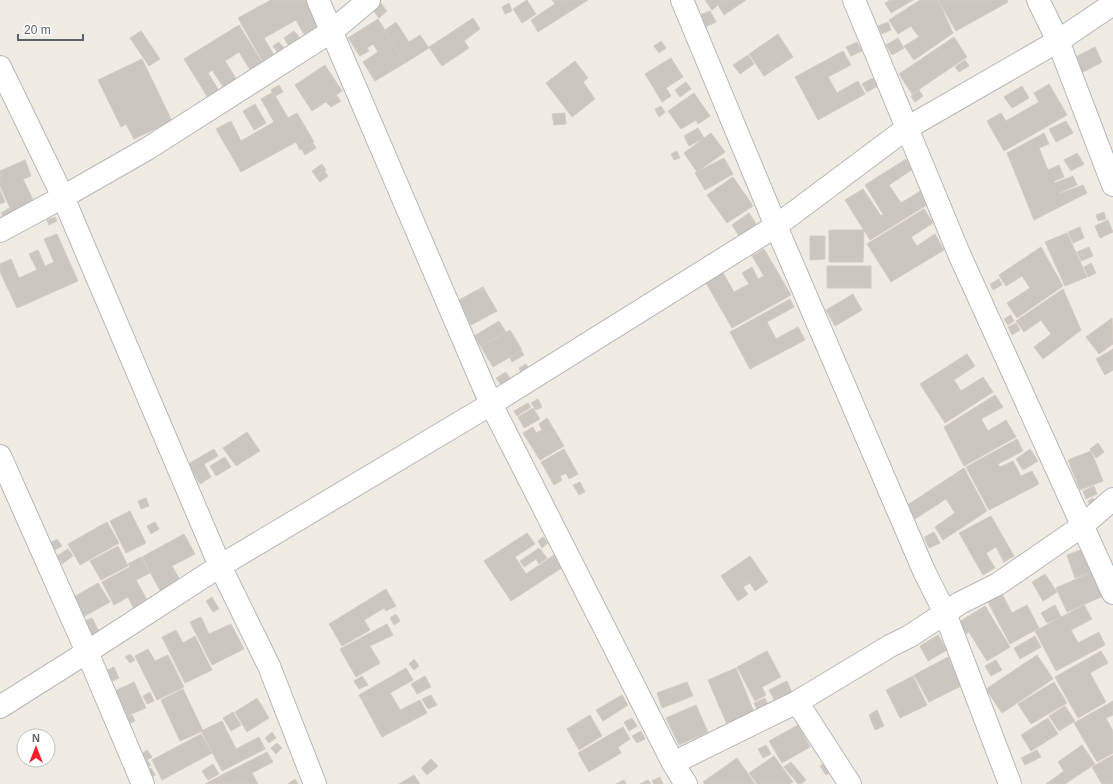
<svg xmlns="http://www.w3.org/2000/svg" width="1113" height="784" font-family="Arial,sans-serif">
  <style>
    .building { fill: #cbc6c0; stroke: #d5ccc1 }
    .lines { fill: none; stroke-linecap: round; stroke-linejoin: round }
    .minor-casing { stroke: #b4b8bc; stroke-width: 24 }
    .minor { stroke: #fff; stroke-width: 22 }
  </style>
  <rect width="100%" height="100%" fill="#f0ebe3"/>
  <path class="building" d="M271,0H305L321,27L305,36L296,20L264,38L275,57L264,64L238,18Z
    M527,0L536,14L522,23L513,9Z
    M552,0H588L538,32L531,20L555,4Z
    M705,0H746L724,15L718,5L712,10Z
    M890,0H913L891,13L885,3Z
    M920,0H938L953,33L914,60L904,46L919,37L911,26L898,34L889,20Z
    M938,0H1007L1008,2L956,31Z
    M379,1L387,11L379,18L371,8Z
    M509,3L512,11L505,14L502,7Z
    M710,11L716,22L703,28L697,16Z
    M473,18L480,29L464,41L469,48L442,66L429,47Z
    M378,19L405,63L375,81L363,62L378,52L373,44L367,48L369,51L360,56L348,38Z
    M396,22L409,42L420,35L429,48L405,63L385,30Z
    M888,22L891,30L882,34L878,26Z
    M239,25L263,64L251,71L239,52L225,61L237,80L224,88L212,70L208,73L221,94L210,101L184,59Z
    M141,31L160,59L149,66L130,38Z
    M294,31L300,38L289,46L284,38Z
    M778,34L793,57L764,76L749,54Z
    M954,37L967,57L912,94L899,74Z
    M898,38L904,48L892,55L886,45Z
    M661,41L666,48L659,53L654,46Z
    M279,42L284,48L277,52L273,46Z
    M857,42L862,51L851,56L846,47Z
    M1095,47L1102,62L1076,76L1068,61Z
    M843,51L851,65L828,77L837,93L858,81L865,94L818,120L795,77Z
    M748,55L754,64L740,74L733,65Z
    M671,58L683,77L666,88L671,96L662,102L645,74Z
    M142,59L172,121L134,139L126,124L121,127L98,80Z
    M965,60L969,66L959,72L955,67Z
    M575,61L588,78L583,82L595,99L572,117L546,83Z
    M325,65L342,91L312,111L295,85Z
    M873,78L878,86L867,92L862,84Z
    M686,82L691,89L680,97L675,90Z
    M1049,84L1067,115L1004,151L987,121L1001,113L1006,121L1039,102L1034,93Z
    M279,85L283,92L275,96L271,90Z
    M1022,86L1029,98L1012,108L1004,97Z
    M919,90L923,96L915,102L911,96Z
    M273,92L288,118L297,113L314,142L300,150L296,142L241,172L216,129L231,121L241,141L274,122L261,99Z
    M694,93L710,116L698,124L696,120L681,129L668,111Z
    M336,95L341,101L331,107L326,102Z
    M255,104L266,123L254,130L243,111Z
    M661,106L665,112L659,117L655,109Z
    M565,113L566,124L554,125L552,114Z
    M1066,121L1073,133L1056,142L1049,129Z
    M698,128L704,138L689,146L684,136Z
    M711,133L725,152L697,172L684,153Z
    M1044,133L1049,144L1039,148L1048,170L1059,165L1064,177L1054,181L1055,183L1073,176L1077,185L1059,193V194L1083,185L1087,193L1034,220L1007,153Z
    M313,143L316,148L305,155L302,149Z
    M677,151L680,158L674,160L671,154Z
    M1077,153L1084,164L1071,171L1064,160Z
    M724,158L733,174L705,190L695,173Z
    M906,159L913,169L889,185L901,203L922,190L930,203L870,240L845,200L863,189L881,216L883,214L865,185Z
    M25,160L31,176L23,179L34,202L5,220L1,213L10,208L0,186V171Z
    M322,164L326,170L316,177L312,171Z
    M324,171L328,176L320,182L316,177Z
    M733,177L753,206L727,223L707,195Z
    M0,190L5,202L0,204Z
    M924,209L933,223L911,237L917,246L935,234L944,250L891,282L867,244Z
    M1104,212L1106,219L1098,221L1096,215Z
    M749,213L756,224L739,236L732,225Z
    M55,217L57,221L49,225L47,220Z
    M1108,220L1113,232L1100,238L1095,226Z
    M1080,227L1084,238L1073,243L1068,232Z
    M829,230H864L863,262H829Z
    M1067,233L1087,277L1065,286L1045,242Z
    M57,234L78,281L17,308L0,272V264L11,259L19,278L54,262L44,239Z
    M810,236H825V259L810,260Z
    M1041,247L1063,286L1017,318L1007,303L1030,288L1022,276L1006,286L999,275Z
    M1089,247L1093,256L1081,261L1077,252Z
    M764,249L791,295L732,328L705,281L722,271L734,292L749,284L742,273L752,267L758,279L764,276L752,256Z
    M38,250L45,266L37,270L29,254Z
    M1091,263L1096,273L1088,277L1084,267Z
    M827,266H871V288H827Z
    M999,279L1002,285L993,290L990,284Z
    M483,287L497,311L471,325L457,301Z
    M1063,289L1081,330L1043,359L1034,347L1051,334L1041,320L1024,332L1016,321Z
    M853,294L862,310L835,326L826,310Z
    M790,299L794,307L767,322L776,339L798,327L805,340L750,369L730,332Z
    M1011,315L1014,321L1008,325L1004,319Z
    M1112,318L1113,344L1099,354L1086,337Z
    M499,321L506,332L481,347L474,336Z
    M1016,323L1020,330L1012,335L1008,327Z
    M510,330L522,350L493,367L481,347Z
    M1113,349V370L1105,375L1096,359Z
    M521,350L524,355L512,362L510,357Z
    M967,354L975,366L954,380L961,391L983,377L993,392L945,423L920,384Z
    M526,364L530,370L522,375L519,368Z
    M506,372L511,380L502,386L496,378Z
    M995,395L1003,407L981,419L988,431L1006,420L1016,437L964,466L944,427Z
    M538,399L542,407L536,410L531,403Z
    M528,403L531,407L517,416L514,411Z
    M533,408L540,419L524,428L518,417Z
    M547,418L564,446L540,460L523,433L533,427L536,433L542,430L539,424Z
    M247,432L260,451L236,466L223,448Z
    M1017,439L1023,451L998,464L1000,467L1013,461L1021,476L1032,471L1039,484L989,510L966,467Z
    M1098,443L1104,452L1096,458L1090,449Z
    M214,449L218,456L204,464L211,477L200,484L188,464Z
    M564,449L578,474L569,479L566,473L560,476L562,480L554,485L541,462Z
    M1030,449L1038,461L1023,470L1016,459Z
    M1091,451L1103,481L1080,490L1068,460Z
    M225,457L231,467L216,476L210,466Z
    M964,468L987,511L943,540L935,527L955,513L946,499L915,519L906,506Z
    M580,482L585,492L579,495L573,485Z
    M1094,486L1097,494L1086,499L1083,491Z
    M146,498L149,506L141,509L138,501Z
    M1093,498L1097,504L1091,507L1088,501Z
    M130,511L146,543L126,553L110,521Z
    M991,516L1014,556L1004,562L996,547L986,553L995,568L983,575L959,533Z
    M107,522L119,543L80,565L68,544Z
    M155,522L159,529L151,534L147,526Z
    M934,532L940,543L929,548L924,537Z
    M527,533L535,544L515,557L526,574L554,555L563,567L511,601L484,561Z
    M184,534L195,554L172,566L183,585L163,596L142,557Z
    M543,537L548,543L542,548L538,541Z
    M57,539L62,546L55,550L50,543Z
    M118,546L128,566L101,580L90,561Z
    M539,548L547,558L539,564L536,559L524,567L520,561Z
    M68,549L73,556L62,564L57,556Z
    M1083,549L1091,572L1075,578L1067,555Z
    M750,556L768,582L755,591L750,583L743,587L748,594L738,601L721,576Z
    M141,557L150,573L136,580L152,609L138,617L128,597L114,605L102,582L130,567L128,564Z
    M1092,572L1103,596L1067,612L1056,588Z
    M1045,574L1057,592L1043,601L1032,582Z
    M98,583L110,602L83,617L72,598Z
    M386,589L396,606L386,611L384,608L364,620L370,630L342,646L329,624Z
    M1002,594L1012,613L1027,605L1039,628L1010,644L988,602Z
    M212,597L219,609L213,612L206,601Z
    M1055,605L1061,617L1047,623L1041,613Z
    M1084,605L1092,619L1071,630L1078,643L1099,632L1105,645L1056,671L1035,631Z
    M985,606L1010,647L987,661L969,632L966,634L959,622Z
    M396,614L400,621L394,625L390,618Z
    M201,617L209,634L231,624L244,649L212,665L190,622Z
    M92,618L101,635L91,641L81,623Z
    M387,624L393,635L370,646L380,663L356,677L340,649Z
    M176,630L183,643L195,636L212,670L185,683L162,637Z
    M938,635L947,650L928,661L920,646Z
    M1035,636L1041,647L1020,659L1014,648Z
    M148,649L155,661L168,655L184,687L157,700L135,656Z
    M767,651L781,677L762,687L766,695L755,701L737,667Z
    M1101,651L1108,663L1090,673L1106,702L1078,718L1055,677Z
    M130,654L135,660L130,663L125,657Z
    M1037,655L1053,679L1002,713L986,689Z
    M948,657L963,685L929,702L914,675Z
    M414,659L419,666L414,670L409,664Z
    M996,660L1002,670L991,676L985,666Z
    M114,667L119,678L108,683L103,672Z
    M406,668L413,680L390,693L400,710L420,700L427,713L382,737L359,695Z
    M736,668L756,717L729,729L708,680Z
    M362,676L368,685L359,689L354,681Z
    M425,676L431,687L417,694L411,684Z
    M913,676L927,705L900,718L886,690Z
    M787,681L793,695L776,703L769,690Z
    M134,682L146,708L127,716L115,691Z
    M687,682L693,696L662,708L657,693Z
    M1054,682L1067,703L1031,724L1018,704Z
    M183,689L203,731L180,741L161,700Z
    M150,692L154,701L147,704L143,696Z
    M431,695L437,705L428,709L422,699Z
    M622,695L628,705L603,721L596,710Z
    M257,698L269,718L247,732L235,712Z
    M765,698L768,705L757,710L754,703Z
    M1113,701V715L1106,718L1113,731V753L1097,762L1074,723Z
    M696,705L708,732L679,745L666,718Z
    M1065,706L1075,721L1059,731L1049,716Z
    M877,710L884,726L875,730L869,715Z
    M233,712L241,725L231,731L223,718Z
    M132,715L135,721L128,724L125,718Z
    M590,715L602,736L579,750L567,729Z
    M632,718L637,726L629,731L624,722Z
    M1048,718L1058,734L1031,751L1021,735Z
    M222,721L236,749L259,737L265,749L222,771L201,731Z
    M798,725L810,747L782,763L769,741Z
    M623,727L630,739L618,747L621,753L589,772L578,753Z
    M641,731L645,739L637,743L632,736Z
    M272,732L276,738L269,743L265,738Z
    M201,734L212,753L162,780L152,760Z
    M277,743L282,748L276,754L271,748Z
    M766,745L771,754L763,758L758,749Z
    M1082,745L1095,764L1065,784H1046L1064,771L1058,762Z
    M147,750L152,757L147,760L151,765L145,769L139,756Z
    M1037,750L1041,757L1025,765L1021,758Z
    M267,752L273,762L252,773L258,784H225L220,776Z
    M1113,755V784H1102L1092,767Z
    M774,756L793,782L789,784H757L749,773Z
    M737,758L755,784H705L703,782Z
    M431,759L438,766L427,775L421,768Z
    M830,759L836,769L826,775L820,766Z
    M791,762L806,780L801,784H798L784,767Z
    M213,764L219,774L208,780L202,771Z
    M151,768L155,775L149,779L145,772Z
    M414,775L420,784H399Z
    M220,776L225,784H205Z
    M660,777L663,784H654L652,781Z
    M295,779L298,784H288Z
    M624,780L626,784H616Z
    M648,780L651,784H640Z"/>
  <g class="lines">
    <defs>
      <path id="minor" d="M318,0L491,404L673,763L686,784
        M682,0L776,226L924,571L945,613L1010,784
        M854,0L960,256L1113,593
        M1038,0L1058,41L1113,185
        M0,67L63,197L220,566L269,666L315,784
        M0,231L63,197L147,149L332,31L369,0
        M0,456L87,652L143,784
        M797,702L850,784
        M0,707L87,652L220,566L491,404L776,226L907,128L1058,41L1113,4
        M673,763L797,702L890,646L910,636L960,603L998,584L1082,526L1113,499"/>
    </defs>
    <use href="#minor" class="minor-casing"/>
    <use href="#minor" class="minor"/>
  </g>
  <g transform="translate(36 748)"><circle r="19" fill="#ffffff" stroke="#bdc0c2"/>
  <path d="M0-3L7 15L0 10L-7 15Z" fill="#fa1f2d"/>
  <text y="-6" font-size="11" font-weight="bold" text-anchor="middle" fill="#5b6166">N</text>
  </g>
  <path d="M18 34v6h65v-6" fill="none" stroke="#5b6166" stroke-width="2"/>
  <text x="24" y="34" font-size="12" fill="#5b6166" stroke="#ffffff" stroke-width="3" paint-order="stroke">20 m</text>
</svg>
